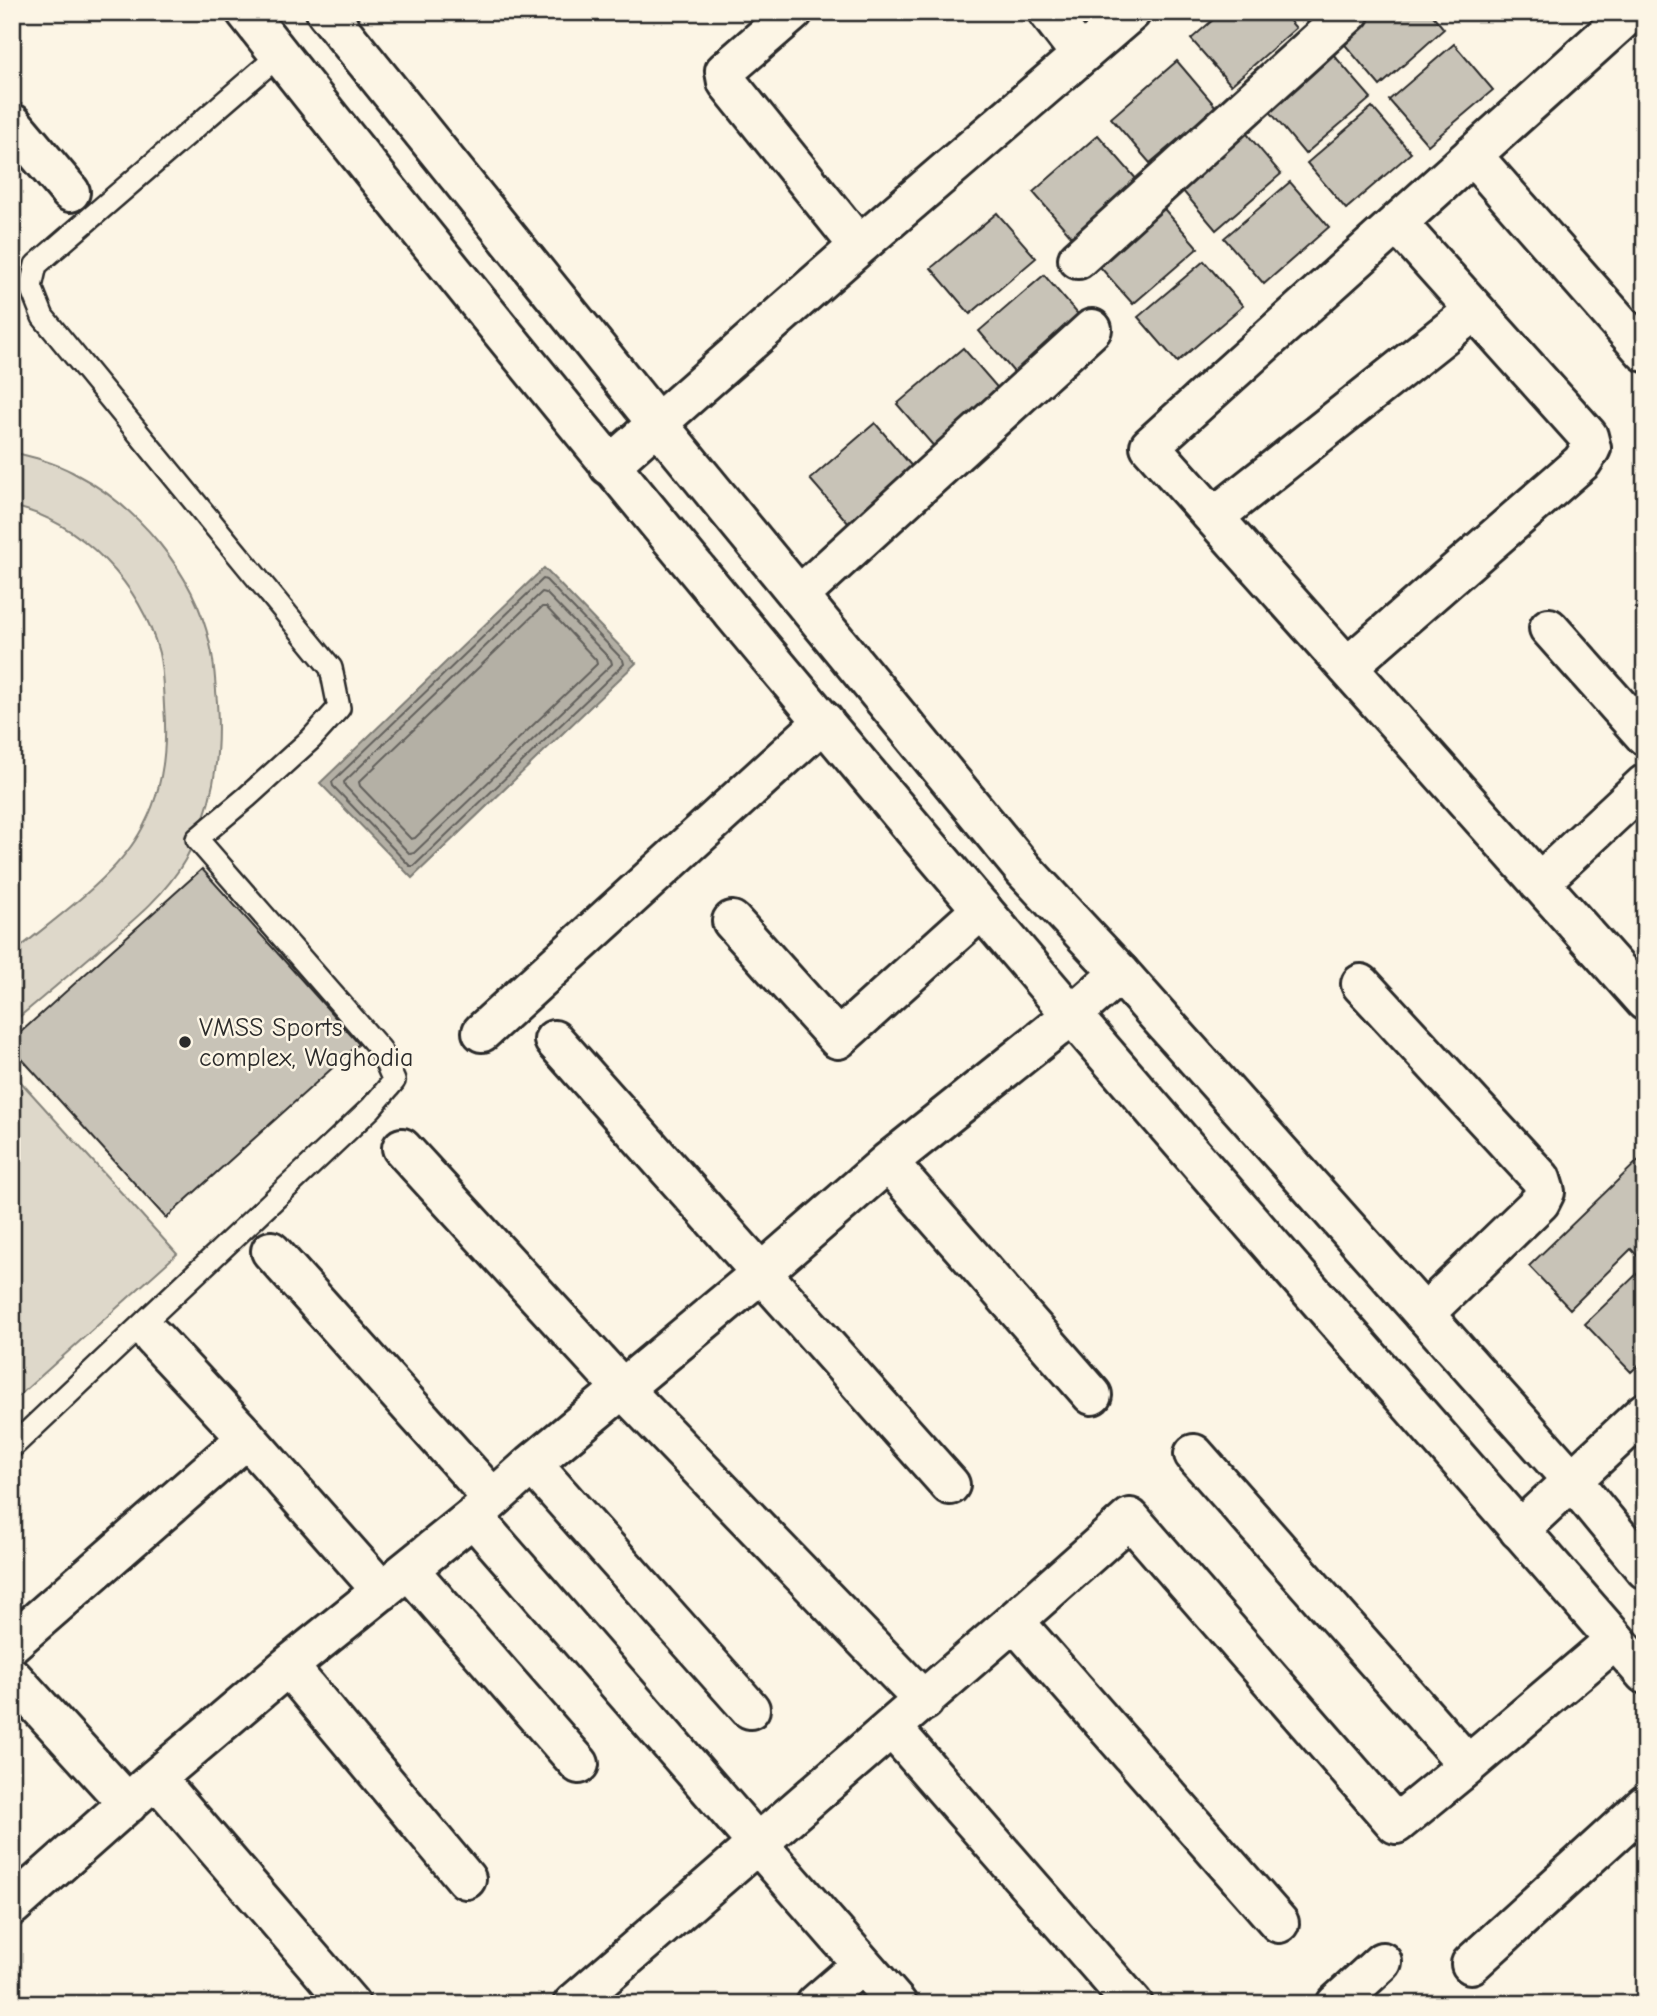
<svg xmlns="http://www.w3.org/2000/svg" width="1657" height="2016" font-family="'Comic Neue',sans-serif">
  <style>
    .green { fill: #ded8ca; stroke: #84827a; stroke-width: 2 }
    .water { fill: #b4b0a5; stroke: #7d7b74; stroke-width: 2 }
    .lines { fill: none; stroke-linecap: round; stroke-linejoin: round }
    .shore { stroke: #62605c; stroke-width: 2 }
    .building { fill: #c8c3b7; stroke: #2b2b2b; stroke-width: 2 }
    .service-casing { stroke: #2b2b2b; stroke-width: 26 }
    .minor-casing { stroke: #2b2b2b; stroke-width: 44 }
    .tertiary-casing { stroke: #2b2b2b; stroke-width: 44 }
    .service { stroke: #fcf5e5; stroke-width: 21 }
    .minor { stroke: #fcf5e5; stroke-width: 38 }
    .tertiary { stroke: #fcf5e5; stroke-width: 38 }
    .poi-dot { fill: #2b2b2b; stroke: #fcf5e5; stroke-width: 2.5 }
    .labels { text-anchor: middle; stroke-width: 5; stroke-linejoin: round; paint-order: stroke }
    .poi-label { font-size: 26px; fill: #2b2b2b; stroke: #fcf5e5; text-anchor: start }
  </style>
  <rect width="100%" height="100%" fill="#fcf5e5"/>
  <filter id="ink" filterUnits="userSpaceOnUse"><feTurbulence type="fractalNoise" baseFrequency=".0143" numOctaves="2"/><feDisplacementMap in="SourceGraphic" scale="14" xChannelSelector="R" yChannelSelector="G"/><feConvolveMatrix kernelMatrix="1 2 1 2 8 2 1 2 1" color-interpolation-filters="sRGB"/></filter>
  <g filter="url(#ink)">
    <path class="green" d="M12,452C33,457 53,462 72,472C138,506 194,572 210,644C215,664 215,683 217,702C221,759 213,810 185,860C164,897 129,924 97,951C69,975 41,999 12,1023V954C53,920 113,879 139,834C163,794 168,751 164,706C163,688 163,671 159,653C141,585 82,522 12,506Z
      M20,1081L177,1254L12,1402V1088Z"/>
    <path class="water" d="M544,568L636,663L412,878L320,783Z"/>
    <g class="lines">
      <path class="shore" d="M543,579L546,580L623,660L624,664L414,866H410L333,786L332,782Z
        M542,592L546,593L611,660L612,664L414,853L410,854L345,786L344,782Z
        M542,607H546L596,660L597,664L415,838L411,839L360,786L359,782Z"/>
    </g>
    <path class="building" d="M1222,12H1282L1296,28L1231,85L1191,39Z
      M1373,12H1430L1444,29L1380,86L1341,40Z
      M1454,44L1493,90L1428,145L1389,100Z
      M1332,53L1371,98L1305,154L1267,108Z
      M1177,61L1216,107L1150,163L1111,118Z
      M1372,107L1411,153L1346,209L1307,163Z
      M1242,128L1281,174L1216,230L1177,184Z
      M1098,135L1138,181L1072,237L1033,192Z
      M1290,182L1329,227L1264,284L1224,238Z
      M1159,203L1198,248L1133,304L1093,259Z
      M997,213L1036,258L970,314L931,268Z
      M1204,261L1243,306L1177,362L1138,317Z
      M1044,275L1084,321L1018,377L979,331Z
      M963,348L1002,393L937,450L897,404Z
      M875,423L914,469L849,524L810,479Z
      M202,869L359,1044L166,1218L12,1048V1040Z
      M1645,1154V1264L1631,1249L1570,1309L1529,1266Z
      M1645,1266V1359L1631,1372L1585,1324Z"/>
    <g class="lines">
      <defs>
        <path id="service" d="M12,1447L371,1108L394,1081L380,1049L197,839L247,797L311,739L339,708L331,668L43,317L31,287L36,265L279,55"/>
        <path id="minor" d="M793,12L725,71L727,82L859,246
          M1048,12L1081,55
          M1631,12L1150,446L1645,1001
          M12,123L70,192
          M1472,155L1645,352
          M1078,259L1350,12
          M609,466L859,246L1131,12
          M1214,517L1475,310
          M799,596L1092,329
          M1549,628L1645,736
          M1347,667L1582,462L1591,448L1588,436L1397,223
          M1539,883L1645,784
          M732,921L838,1039L982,909
          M1361,984L1541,1179L1545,1192L1540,1202L1424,1314
          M482,1032L824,721
          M554,1040L950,1485
          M402,1148L622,1388L924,1701
          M888,1162L1092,1395
          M271,1251L493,1499
          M153,1337L247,1438L382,1591
          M1194,1454L1468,1765L1615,1640
          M532,1464L750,1709
          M473,1517L897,2004
          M1519,1530L1645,1412
          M409,1570L579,1764
          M1014,1621L1130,1518L1396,1824L1468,1765
          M12,1643L247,1438
          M288,1666L466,1879
          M12,1677L128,1804
          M893,1729L1133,2004
          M156,1778L350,2004
          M12,1906L156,1778L288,1666L473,1517L532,1464L761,1273L888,1162L1072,1015L1120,973
          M1471,1964L1645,1805
          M573,2004L1014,1621L1279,1923
          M816,2004L862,1964
          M1336,2004L1382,1962"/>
        <path id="tertiary" d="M246,12C514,352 790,686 1072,1015C1261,1236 1455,1454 1645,1674
          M326,12L657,423L1024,870L1120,973L1571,1479L1645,1569"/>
      </defs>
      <use href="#service" class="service-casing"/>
      <use href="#minor" class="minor-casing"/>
      <use href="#tertiary" class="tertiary-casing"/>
      <use href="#service" class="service"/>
      <use href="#minor" class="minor"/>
      <use href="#tertiary" class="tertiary"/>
    </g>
  </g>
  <circle class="poi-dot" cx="185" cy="1042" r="7"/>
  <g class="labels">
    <g class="poi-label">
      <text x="199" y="1036">VMSS Sports<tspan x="199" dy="30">complex, Waghodia</tspan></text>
    </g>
  </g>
  <rect width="1657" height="2016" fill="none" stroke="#fcf5e5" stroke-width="42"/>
  <rect x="21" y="21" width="1615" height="1974" fill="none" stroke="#2b2b2b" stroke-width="2.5" filter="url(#ink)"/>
</svg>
